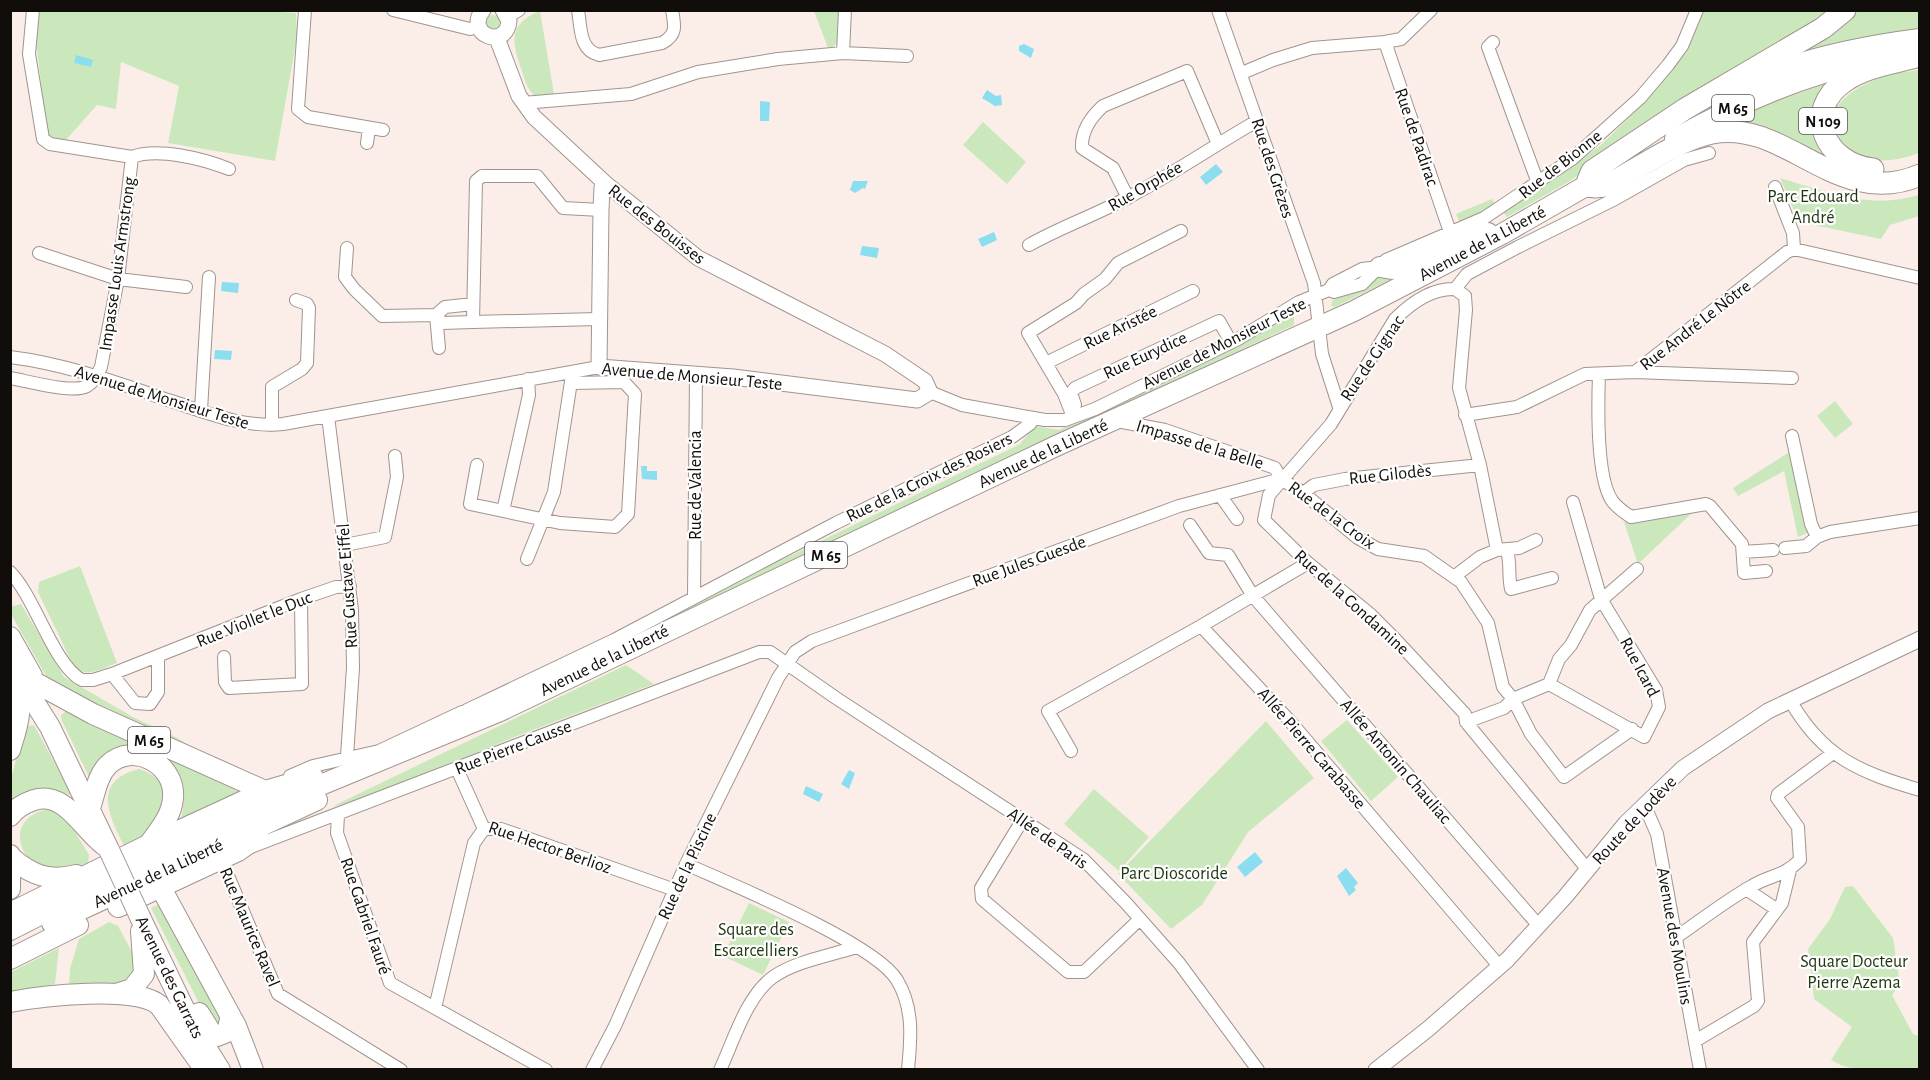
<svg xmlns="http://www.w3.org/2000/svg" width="1930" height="1080" font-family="'Alegreya Sans',sans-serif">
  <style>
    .green { fill: #cbe8bc }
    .water { fill: #8adef0 }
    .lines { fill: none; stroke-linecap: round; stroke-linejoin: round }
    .minor-casing { stroke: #a0948f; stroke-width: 14 }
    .tertiary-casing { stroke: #a0948f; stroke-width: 17 }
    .primary-casing { stroke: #a0948f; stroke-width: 22 }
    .trunk-casing { stroke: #a0948f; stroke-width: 23 }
    .minor { stroke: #fff; stroke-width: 12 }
    .tertiary { stroke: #fff; stroke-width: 15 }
    .primary { stroke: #fff; stroke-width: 20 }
    .trunk { stroke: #fff; stroke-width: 21 }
    .primary-bridge-casing { stroke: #a0948f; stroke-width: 22; stroke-linecap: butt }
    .primary-bridge { stroke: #fff; stroke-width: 20 }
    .labels { text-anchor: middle; stroke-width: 4.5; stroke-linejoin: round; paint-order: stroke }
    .shield { fill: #fefefe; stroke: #585554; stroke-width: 1.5 }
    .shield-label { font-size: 16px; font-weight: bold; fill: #110d0b }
    .street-label { font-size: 18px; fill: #110d0b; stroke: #fefefe }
    .park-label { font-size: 18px; fill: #1e350e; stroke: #fefefe }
  </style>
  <rect width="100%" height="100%" fill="#fbeee8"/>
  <path class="green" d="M244,10L296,13L297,37L275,161L168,143L179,86L121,62L116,109L97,105L65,141L50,139L47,131L36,42L40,11Z
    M540,11L554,94L535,96C527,89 525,81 522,71C512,43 507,24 540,11Z
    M814,11H838L837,42L834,47L828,48Z
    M1704,11H1834L1621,144L1570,181L1507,217L1503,212L1601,145L1636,111L1687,52Z
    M1853,11H1919V32L1810,52L1788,54Z
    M486 22a7 7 0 1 1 14 0a7 7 0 1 1-14 0Z
    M1919,70V153C1888,165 1845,166 1834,129C1831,121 1834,109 1840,103C1859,81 1892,73 1919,70Z
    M1835,80L1823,93L1834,165L1741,126L1734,121L1736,116Z
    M983,122L1026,162L1007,184L963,145Z
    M1780,178C1828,192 1870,210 1919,195V216L1890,225L1881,239L1799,222Z
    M1492,199L1495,204L1460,223L1456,214Z
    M1438,256L1335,307L1331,306L1332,301C1361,277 1402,267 1438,256Z
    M1294,315V325L1065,431L522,694L617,640L1020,444L1035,426L1059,430L1228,351Z
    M1835,401L1853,424L1835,438L1817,416Z
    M1791,451L1810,532L1798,537L1784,471L1738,496L1733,488Z
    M1694,511L1638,564L1624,522Z
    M80,566L117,663C101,669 88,678 74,667L38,592L39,582Z
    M21,604L64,677L133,717L170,734L250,780L50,683L11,614L10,607Z
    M626,665L654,684L512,738L377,796L331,807Z
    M66,711L74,712L241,791L181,820C188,783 185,771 152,751L90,779L62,721L61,715Z
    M1347,720L1398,777L1371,801L1321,741Z
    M1266,721L1314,778L1248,832L1202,905L1171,929L1118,874Z
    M34,725L72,795L54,791L11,807V779L23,733L27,726Z
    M139,769C153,773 160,780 167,793C160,823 151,833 124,846C108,814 92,781 139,769Z
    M1094,789L1149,837L1119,871L1064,824Z
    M49,809L64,814L89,855L88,863C81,865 73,870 66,870C18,876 0,817 49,809Z
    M1853,886L1893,938L1900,984L1892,995L1913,1034L1919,1036V1069C1895,1070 1851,1074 1831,1060L1852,1027L1814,999L1808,949L1830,919L1845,887Z
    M161,903L222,1018L219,1025L209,1023L151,908Z
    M749,903L789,922L763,975L723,956Z
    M109,922L118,926L136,959L132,974L121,983L69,986L70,969L79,939Z
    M59,948L55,984L11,993V972Z"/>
  <path class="water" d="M1024,44L1034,49L1031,58L1019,51V46Z
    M76,55L93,60L91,67L74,63Z
    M987,90L996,96L1001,95L1002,105L995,106L982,98Z
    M760,101L770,102L769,121H760Z
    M1216,164L1223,172L1206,185L1200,177Z
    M853,181H868L865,189L863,188L855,193L850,190Z
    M994,232L997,240L982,247L978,239Z
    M862,246L879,248L877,258L860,255Z
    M222,282L239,283L238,293L221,291Z
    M215,350L232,351L231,360L214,359Z
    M641,466H647V471H657V480L642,479Z
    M849,770L855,773L849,789L841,784Z
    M806,786L823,794L819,802L803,794Z
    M1255,852L1263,862L1245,877L1237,867Z
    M1346,868L1358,883L1354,887L1356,890L1349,896L1337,876Z"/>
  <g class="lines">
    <defs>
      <path id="minor" d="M33,10L29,54L43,139L50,144L132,157
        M305,10L298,109L308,117L383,130
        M393,10L470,29L478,27
        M578,10C581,27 579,50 599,55L662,43C677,35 675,26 672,10
        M1218,10L1314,283L1322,354L1339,407
        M507,17L519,10
        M1385,42L1450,232
        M1493,42L1488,47L1538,183
        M843,53L845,10
        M1242,73L1273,60L1312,48L1385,42L1401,39L1431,10
        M523,103L631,94L698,72L778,59L843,53L907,56
        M367,143L369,128
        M132,157C157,147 204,159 229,169
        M1775,187L1793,233L1794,249
        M1128,198L1113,168L1082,148C1081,131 1091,117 1103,106L1187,71L1218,144
        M1029,245C1061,227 1093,216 1125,199C1170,176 1213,146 1257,121
        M347,248L345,277L354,289L382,316L436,315L442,323L473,322
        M39,253L118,279L186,287
        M1455,289C1432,288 1411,303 1395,319L1331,424L1269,495L1264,520L1308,563L1371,615L1396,640L1465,714L1466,722L1588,870
        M1455,289L1467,274L1518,247L1615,199L1684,160L1709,153
        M1455,289L1465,296L1466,310L1459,388L1480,465L1497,550
        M1329,290L1334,292L1362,284L1386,260L1484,218L1572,159L1640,98L1668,65L1682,46L1697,10
        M599,319L473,322L476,181L482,176H537L563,208L601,210
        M439,348L436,315L445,307L473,304
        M10,357C66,364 118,383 171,401C208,413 243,428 283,424L599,367
        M1046,363L1193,291
        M1635,372L1792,378
        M1599,374C1598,402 1596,480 1613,502C1618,508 1625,513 1631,517L1706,504L1710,506L1742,544L1744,573L1766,571
        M10,378C28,381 72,394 87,386C94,382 97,375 101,367L118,279L132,157
        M930,392L962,405L1045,420H1065L1095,409L1238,339L1299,302L1329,290L1333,284L1362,269L1380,267
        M1075,405L1071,393L1075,388L1219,321L1231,342
        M201,410L209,277
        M1465,415L1517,407L1585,374L1635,372L1787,252L1794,249L1920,278
        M328,416L352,610L353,668L347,756
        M1073,417L1064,394L1028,333L1076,303L1084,294L1105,279L1118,263L1181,231
        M1117,421L1165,430L1275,468L1281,479L1303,493L1358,538L1378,549L1424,556L1461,582L1488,623L1503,687L1513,699L1531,734L1564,777L1632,729
        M272,425V387L302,369L307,363L309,308L307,304L296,300
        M1792,436L1811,524L1817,537L1830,532L1920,518
        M477,465L470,504L560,523L615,527L628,514L635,394L624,382L572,383
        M1303,493L1314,485L1345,479L1480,465
        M1220,495L1237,519
        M503,511L529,395L528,379
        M1190,525L1209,553L1228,555L1253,596L1539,926
        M345,545L385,537L397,477L395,456
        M1785,548L1806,546L1817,537
        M1507,551C1511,564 1508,575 1511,589L1552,578
        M1743,552L1773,550
        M527,559L554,492L572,375
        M10,572C35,597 54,666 82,680H93L112,674L301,599L336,587L350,586
        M1455,576L1480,557L1497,550L1519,548L1536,540
        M694,597L696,374
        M1201,626L1289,720L1500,967
        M224,657L225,682L229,688L302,684L301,599
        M112,674L135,703L150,704L158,692V656
        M1549,684L1644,737L1659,707L1656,690L1601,599L1573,502
        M1549,684L1559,659L1571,645L1590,610L1637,569
        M1790,700C1822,757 1859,772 1920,790
        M467,710L614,640L836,523L1012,437L1030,424L1033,418
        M1466,722L1504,708L1513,699L1549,684
        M1071,751L1048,711L1201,626L1308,563
        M457,769L484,829
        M290,776L313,766L379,751L462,712
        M1644,804L1657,834L1700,1070
        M338,815L337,833L390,983L546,1070
        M1023,819L981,888L982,899L1068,972H1084L1140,919
        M484,829H501L675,890
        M251,847L759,652H770L836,698L1083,859L1126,903L1179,963L1258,1070
        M221,859L278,994L401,1070
        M686,864C730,884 875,943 897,980C914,1008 911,1039 908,1070
        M1746,889L1776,909
        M1675,938C1700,921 1725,901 1752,886C1770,875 1783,877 1800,860L1798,827L1777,798L1778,794L1833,753
        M435,1008L474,843L484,829
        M1695,1041L1754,1006L1758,1001L1753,942L1782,903L1790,870
        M592,1070L615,1026L686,864L778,678L795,652L812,641L1179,506L1281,479
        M720,1070C734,1040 746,997 773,977C796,961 829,956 856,947"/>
      <path id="tertiary" d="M483,10C464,34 506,51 509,21L503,10
        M497,38L519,96L534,117L605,183L698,258L885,354L925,381L930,392L917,400L733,377L599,367L601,210L602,187L605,183
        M1376,1070L1428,1029L1507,960L1565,897L1626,823L1683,768L1768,711L1920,639"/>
      <path id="primary" d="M1737,87C1795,60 1857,47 1920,39
        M1675,139C1742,101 1805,74 1881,58
        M1380,267L1392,269L1478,233H1488
        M10,637L32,676
        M10,663L50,727L110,852
        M36,683L93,714L265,791
        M10,750C19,721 24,710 12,682
        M90,808C95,794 97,776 108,765C133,741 176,764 173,798C172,815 160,829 150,843
        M10,816C16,808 25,803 34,800C65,790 83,830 104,845
        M10,855V889
        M12,858C31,875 50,882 76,875
        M161,888L236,1026L253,1070
        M118,907L238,851L258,837
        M10,913L148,845L265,791L313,777
        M141,919L192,1025L220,1070
        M52,923L317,800
        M10,930L104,882L248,815L500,711L1056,446L1354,311L1502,234L1584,187H1594L1605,179
        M10,959L78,925
        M116,994L132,989L144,974L141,931
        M10,1002C41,996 137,985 159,1005L205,1070
        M199,1013L211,1032L217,1036L227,1032L230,1020"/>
      <path id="trunk" d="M1873,169C1825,164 1801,111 1845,81C1867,66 1895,63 1920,56
        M1588,180L1592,171L1685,109L1823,28L1845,10
        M1594,187L1606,186C1637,169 1678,140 1712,133C1786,118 1837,211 1920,175"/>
    </defs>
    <use href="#minor" class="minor-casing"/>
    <use href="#tertiary" class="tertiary-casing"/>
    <use href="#primary" class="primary-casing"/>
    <use href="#trunk" class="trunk-casing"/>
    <use href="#minor" class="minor"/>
    <use href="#tertiary" class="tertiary"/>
    <use href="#primary" class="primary"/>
    <use href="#trunk" class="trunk"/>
    <defs>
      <path id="primary-bridge" d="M110,852L141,919"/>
    </defs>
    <use href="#primary-bridge" class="primary-bridge-casing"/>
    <use href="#primary-bridge" class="primary-bridge"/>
  </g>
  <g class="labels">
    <g class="shield">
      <rect x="1712" y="95" width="42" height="26" rx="4.5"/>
      <rect x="1799" y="108" width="48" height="26" rx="4.5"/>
      <rect x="805" y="542" width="42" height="26" rx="4.5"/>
      <rect x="128" y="727" width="42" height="26" rx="4.5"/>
    </g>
    <g class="shield-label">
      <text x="1733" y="114">M 65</text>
      <text x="1823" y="127">N 109</text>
      <text x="826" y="561">M 65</text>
      <text x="149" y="746">M 65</text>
    </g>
    <g class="street-label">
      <text transform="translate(1417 137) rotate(71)" y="6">Rue de Padirac</text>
      <text transform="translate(1560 164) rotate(-38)" y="6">Rue de Bionne</text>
      <text transform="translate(1273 168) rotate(72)" y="6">Rue des Grèzes</text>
      <text transform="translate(1145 186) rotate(-30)" y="6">Rue Orphée</text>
      <text transform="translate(657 224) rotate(38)" y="6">Rue des Bouisses</text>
      <text transform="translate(1482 243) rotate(-28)" y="6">Avenue de la Liberté</text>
      <text transform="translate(117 264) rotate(-82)" y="6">Impasse Louis Armstrong</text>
      <text transform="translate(1695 325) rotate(-38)" y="6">Rue André Le Nôtre</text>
      <text transform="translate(1120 327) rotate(-26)" y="6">Rue Aristée</text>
      <text transform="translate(1224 343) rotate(-27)" y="6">Avenue de Monsieur Teste</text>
      <text transform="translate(1145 355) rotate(-25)" y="6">Rue Eurydice</text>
      <text transform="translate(1372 358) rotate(-56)" y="6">Rue de Gignac</text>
      <text transform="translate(692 376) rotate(5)" y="6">Avenue de Monsieur Teste</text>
      <text transform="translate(162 397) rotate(17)" y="6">Avenue de Monsieur Teste</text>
      <text transform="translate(1200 444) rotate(17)" y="6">Impasse de la Belle</text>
      <text transform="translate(1043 453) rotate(-25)" y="6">Avenue de la Liberté</text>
      <text transform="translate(1390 474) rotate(-6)" y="6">Rue Gilodès</text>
      <text transform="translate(929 477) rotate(-26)" y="6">Rue de la Croix des Rosiers</text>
      <text transform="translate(695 485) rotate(-90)" y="6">Rue de Valencia</text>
      <text transform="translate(1332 515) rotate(36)" y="6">Rue de la Croix</text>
      <text transform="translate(1029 561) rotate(-20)" y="6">Rue Jules Guesde</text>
      <text transform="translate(347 586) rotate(-94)" y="6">Rue Gustave Eiffel</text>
      <text transform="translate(1352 602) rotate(42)" y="6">Rue de la Condamine</text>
      <text transform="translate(254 619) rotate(-22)" y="6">Rue Viollet le Duc</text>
      <text transform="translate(604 660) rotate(-26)" y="6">Avenue de la Liberté</text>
      <text transform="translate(1640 667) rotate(62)" y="6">Rue Icard</text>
      <text transform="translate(513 747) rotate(-21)" y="6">Rue Pierre Causse</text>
      <text transform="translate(1312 748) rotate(49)" y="6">Allée Pierre Carabasse</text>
      <text transform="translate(1396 761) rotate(49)" y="6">Allée Antonin Chauliac</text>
      <text transform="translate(1634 820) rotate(-47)" y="6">Route de Lodève</text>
      <text transform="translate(1048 838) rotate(35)" y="6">Allée de Paris</text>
      <text transform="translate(550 847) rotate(19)" y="6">Rue Hector Berlioz</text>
      <text transform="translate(687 866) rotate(-65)" y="6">Rue de la Piscine</text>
      <text transform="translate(158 873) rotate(-25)" y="6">Avenue de la Liberté</text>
      <text transform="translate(366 916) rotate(71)" y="6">Rue Gabriel Fauré</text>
      <text transform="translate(250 927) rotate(67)" y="6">Rue Maurice Ravel</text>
      <text transform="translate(1675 936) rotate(80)" y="6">Avenue des Moulins</text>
      <text transform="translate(170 977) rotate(64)" y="6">Avenue des Garrats</text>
    </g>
    <g class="park-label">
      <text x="1813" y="202">Parc Edouard<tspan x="1813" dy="21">André</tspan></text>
      <text x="1174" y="879">Parc Dioscoride</text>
      <text x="756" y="935">Square des<tspan x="756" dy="21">Escarcelliers</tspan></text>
      <text x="1854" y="967">Square Docteur<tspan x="1854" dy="21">Pierre Azema</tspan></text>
    </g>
  </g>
  <rect width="1930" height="1080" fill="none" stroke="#110d0b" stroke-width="24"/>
</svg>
